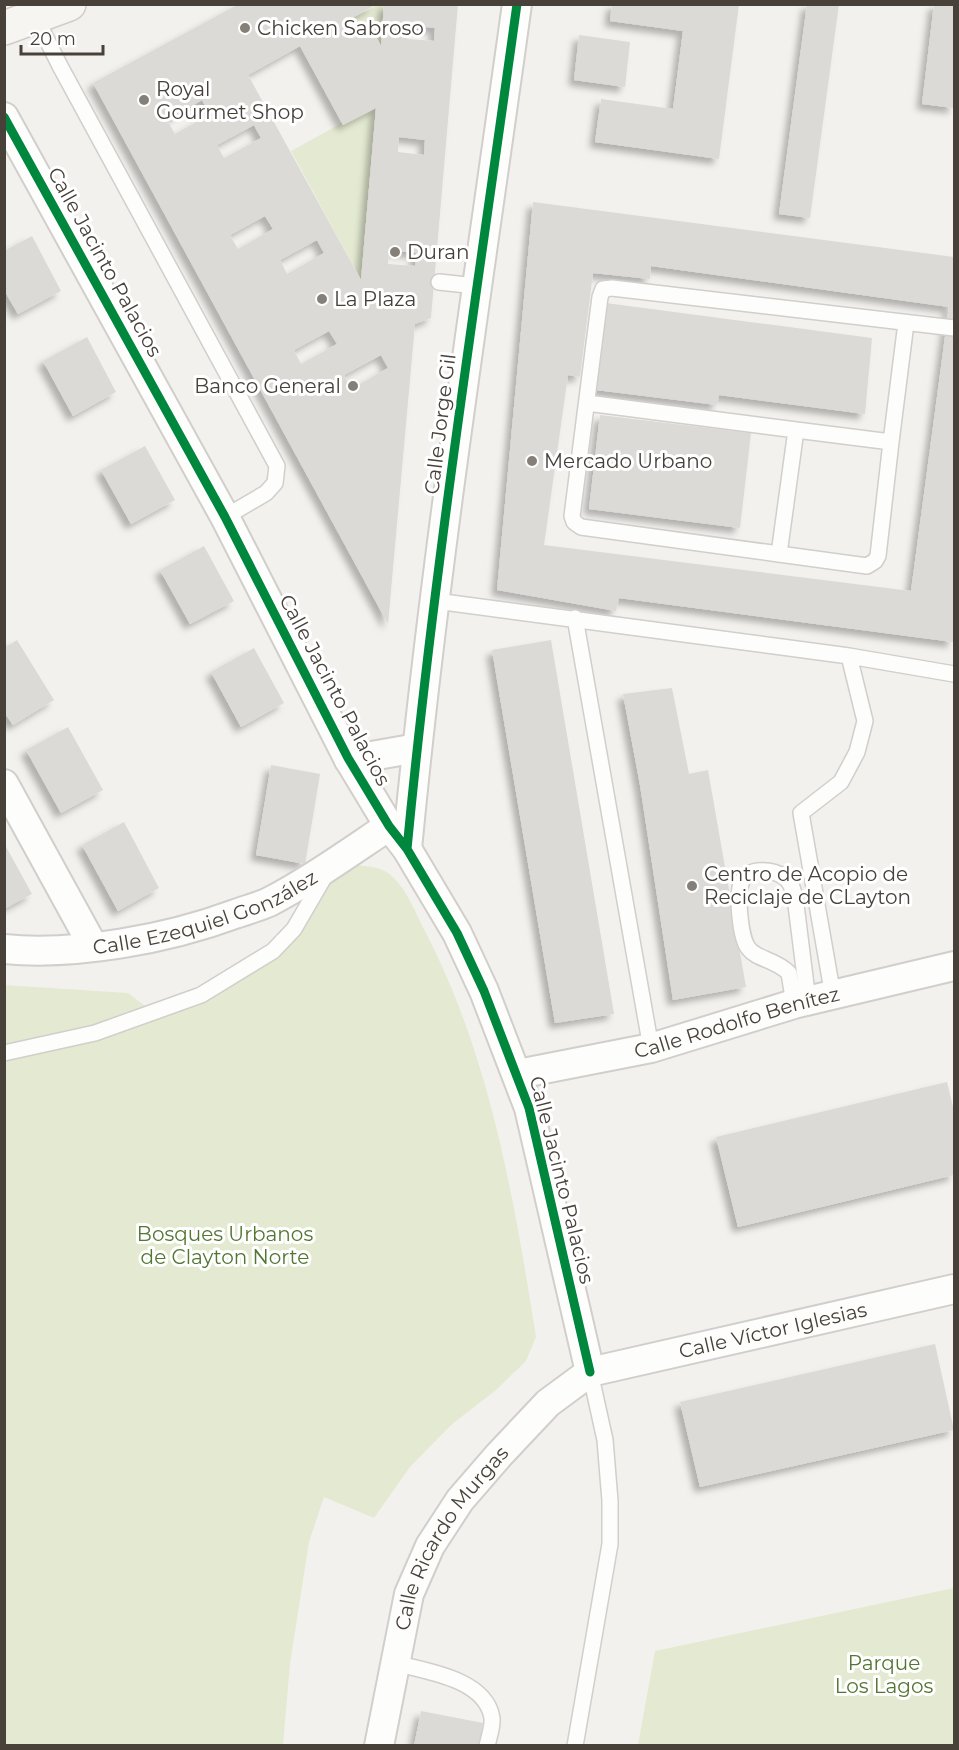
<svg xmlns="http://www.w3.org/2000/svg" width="959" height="1750" font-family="Montserrat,sans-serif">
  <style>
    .green { fill: #e3ead1 }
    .building { fill: #dcdad6; fill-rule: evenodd; filter: url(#shadow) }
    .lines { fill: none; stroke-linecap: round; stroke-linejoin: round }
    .lane-casing { stroke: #d1cecb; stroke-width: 18 }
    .street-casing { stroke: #d1cecb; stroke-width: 32 }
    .secondary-casing { stroke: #d1cdc5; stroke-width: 36 }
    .lane { stroke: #fdfdfc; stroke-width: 15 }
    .street { stroke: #fdfdfc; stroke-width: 28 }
    .secondary { stroke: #f7f5f1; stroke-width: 33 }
    .cycleway-casing { stroke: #fff; stroke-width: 13 }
    .cycleway { stroke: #00873e; stroke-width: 9 }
    .poi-dot { fill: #847f79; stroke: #fff; stroke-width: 2 }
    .labels { text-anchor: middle; stroke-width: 6; stroke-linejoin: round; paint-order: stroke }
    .poi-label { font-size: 20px; fill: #48413a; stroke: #fff; text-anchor: start }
    .street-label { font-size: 20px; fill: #48413a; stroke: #fff }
    .park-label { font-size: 20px; fill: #537632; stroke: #fff }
  </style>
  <defs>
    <filter id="shadow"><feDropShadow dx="-5.5" dy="5.5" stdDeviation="3" flood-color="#0004"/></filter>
  </defs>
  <rect width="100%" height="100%" fill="#f3f1ee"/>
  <path class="green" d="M377,5H384L381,46L368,23L345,22Z
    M376,104L361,280L291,151Z
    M331,866C350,866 377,862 392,876C407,890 416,914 425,931C490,1056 514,1198 536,1337L526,1361L496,1390L451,1425L410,1467L374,1518L324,1497L309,1542L290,1664L283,1745H5L4,985L128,993L153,1012L273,951Z
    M954,1588V1745H638L655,1651Z"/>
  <path class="building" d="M239,4H377L345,22L368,23L381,46L384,4H458L431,318L415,324L388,624L93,83ZM408,25L435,28L434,41L407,39ZM300,46L343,125L376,108L361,280L248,75ZM202,100L210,114L175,134L167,120ZM254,125L261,138L224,158L217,145ZM399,137L425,140L424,155L398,152ZM265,216L273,229L238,249L230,235ZM317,240L324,253L287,274L280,260ZM389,250L416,253L415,266L388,264ZM329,331L337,344L301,364L294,350ZM381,355L388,368L351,389L344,375Z
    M612,4H739L719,159L595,142L601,99L673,109L683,31L610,21Z
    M807,4H839L810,218L779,214Z
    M934,4H954V108L922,104Z
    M579,35L630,42L625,87L574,80Z
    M533,202L954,257V629L953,642L619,598L616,611L497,590ZM651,266L949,307L911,591L544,545L568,375L580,377L593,273L650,279Z
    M32,236L61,291L18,314L4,290V251Z
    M606,303L872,338L865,414L719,395L717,405L596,390Z
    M87,337L116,392L73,416L43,361Z
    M600,415L751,433L740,528L589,509Z
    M145,446L175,500L131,524L101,470Z
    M204,546L234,601L190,624L160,570Z
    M17,640L54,700L13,725L4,712V648Z
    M551,640L614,1014L555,1023L492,650Z
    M254,648L284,703L241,727L211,672Z
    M672,688L689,774L708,770L746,987L673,1000L640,785L623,694Z
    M68,727L103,790L61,813L26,750Z
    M271,765L320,774L305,864L256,855Z
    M124,822L159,888L118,911L82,845Z
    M4,843L32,894L4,909Z
    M947,1082L954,1111V1175L738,1227L716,1137Z
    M935,1344L954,1430L700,1487L680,1402Z
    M421,1711L483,1723L479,1746H414Z"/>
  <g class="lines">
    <defs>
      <path id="lane" d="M36,18L60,66L277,466L275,483L266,493L225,517
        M439,282L476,286
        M587,403L796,430L779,554L581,527L574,522L572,516L600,297L603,289L612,288L954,328
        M796,430L891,442L906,323
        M779,554L867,566L875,561L878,556L891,442
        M436,601L849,656L954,674
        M575,618L651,1048
        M833,996L801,813L841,782L857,752L865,721L849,656
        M794,1004L789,973C775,959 758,960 749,949C740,939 736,893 742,881C749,867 773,869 784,877C791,881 793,890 795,897L808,1001
        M4,1053L95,1033L201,995L273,951L294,929L326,874
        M394,1663C426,1671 486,1679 492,1718C493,1726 489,1737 487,1746
        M575,1746L610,1544V1501L605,1440L590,1372"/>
      <g id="street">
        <path d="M4,117L225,517L348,758L389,826L407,849L457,933L484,991L529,1108L590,1372"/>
        <path d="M349,760L417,748"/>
        <path d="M4,784L93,946"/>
        <path d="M407,849C434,566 478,286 517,4"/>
        <path id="s1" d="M4,949C75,956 168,939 235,914C246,910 258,907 269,902C311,880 350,852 389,826"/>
        <path id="s2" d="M518,1074L651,1048L794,1004L954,966"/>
        <path id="s3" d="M379,1746L409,1594L430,1546L460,1500L499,1455L548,1403L590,1372L954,1289"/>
      </g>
      <path id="secondary" d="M4,28L69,4"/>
    </defs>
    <use href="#lane" class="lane-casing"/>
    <use href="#street" class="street-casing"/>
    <use href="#secondary" class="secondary-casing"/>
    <use href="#lane" class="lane"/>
    <use href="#street" class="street"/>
    <use href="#secondary" class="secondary"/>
    <defs>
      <path id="cycleway" d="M4,117L225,517L348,758L389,826L407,849L457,933L484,991L529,1108L590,1372
        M407,849C434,566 478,286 517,4"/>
    </defs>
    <use href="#cycleway" class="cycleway-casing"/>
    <use href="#cycleway" class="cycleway"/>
  </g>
  <g class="poi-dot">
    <circle cx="245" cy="28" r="6"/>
    <circle cx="144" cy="100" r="6"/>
    <circle cx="395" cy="252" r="6"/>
    <circle cx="322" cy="299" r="6"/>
    <circle cx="353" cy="386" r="6"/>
    <circle cx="532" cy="461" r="6"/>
    <circle cx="692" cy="886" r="6"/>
  </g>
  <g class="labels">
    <g class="poi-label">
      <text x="257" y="35">Chicken Sabroso</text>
      <text x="156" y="96">Royal<tspan x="156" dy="23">Gourmet Shop</tspan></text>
      <text x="407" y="259">Duran</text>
      <text x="334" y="306">La Plaza</text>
      <text x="341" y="393" text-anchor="end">Banco General</text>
      <text x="544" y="468">Mercado Urbano</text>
      <text x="704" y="881">Centro de Acopio de<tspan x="704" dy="23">Reciclaje de CLayton</tspan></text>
    </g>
    <g class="street-label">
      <text transform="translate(105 262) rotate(61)" y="7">Calle Jacinto Palacios</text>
      <text transform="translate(440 424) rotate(-83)" y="7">Calle Jorge Gil</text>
      <text transform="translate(335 690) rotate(62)" y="7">Calle Jacinto Palacios</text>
      <text dy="7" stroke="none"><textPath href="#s1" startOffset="207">Calle Ezequiel González</textPath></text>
      <text dy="7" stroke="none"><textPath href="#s2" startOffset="225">Calle Rodolfo Benítez</textPath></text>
      <text transform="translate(562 1180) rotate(76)" y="7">Calle Jacinto Palacios</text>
      <text dy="7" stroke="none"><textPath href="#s3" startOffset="633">Calle Víctor Iglesias</textPath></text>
      <text dy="7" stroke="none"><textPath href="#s3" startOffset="224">Calle Ricardo Murgas</textPath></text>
    </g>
    <g class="park-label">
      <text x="225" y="1241">Bosques Urbanos<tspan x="225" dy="23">de Clayton Norte</tspan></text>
      <text x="884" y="1670">Parque<tspan x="884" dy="23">Los Lagos</tspan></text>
    </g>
  </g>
  <rect width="959" height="1750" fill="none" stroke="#48413a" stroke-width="12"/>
  <path d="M21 45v9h82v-9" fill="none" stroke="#48413a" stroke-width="3"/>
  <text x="30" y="45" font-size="18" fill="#48413a" stroke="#ffffff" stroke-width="4.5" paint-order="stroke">20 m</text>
</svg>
